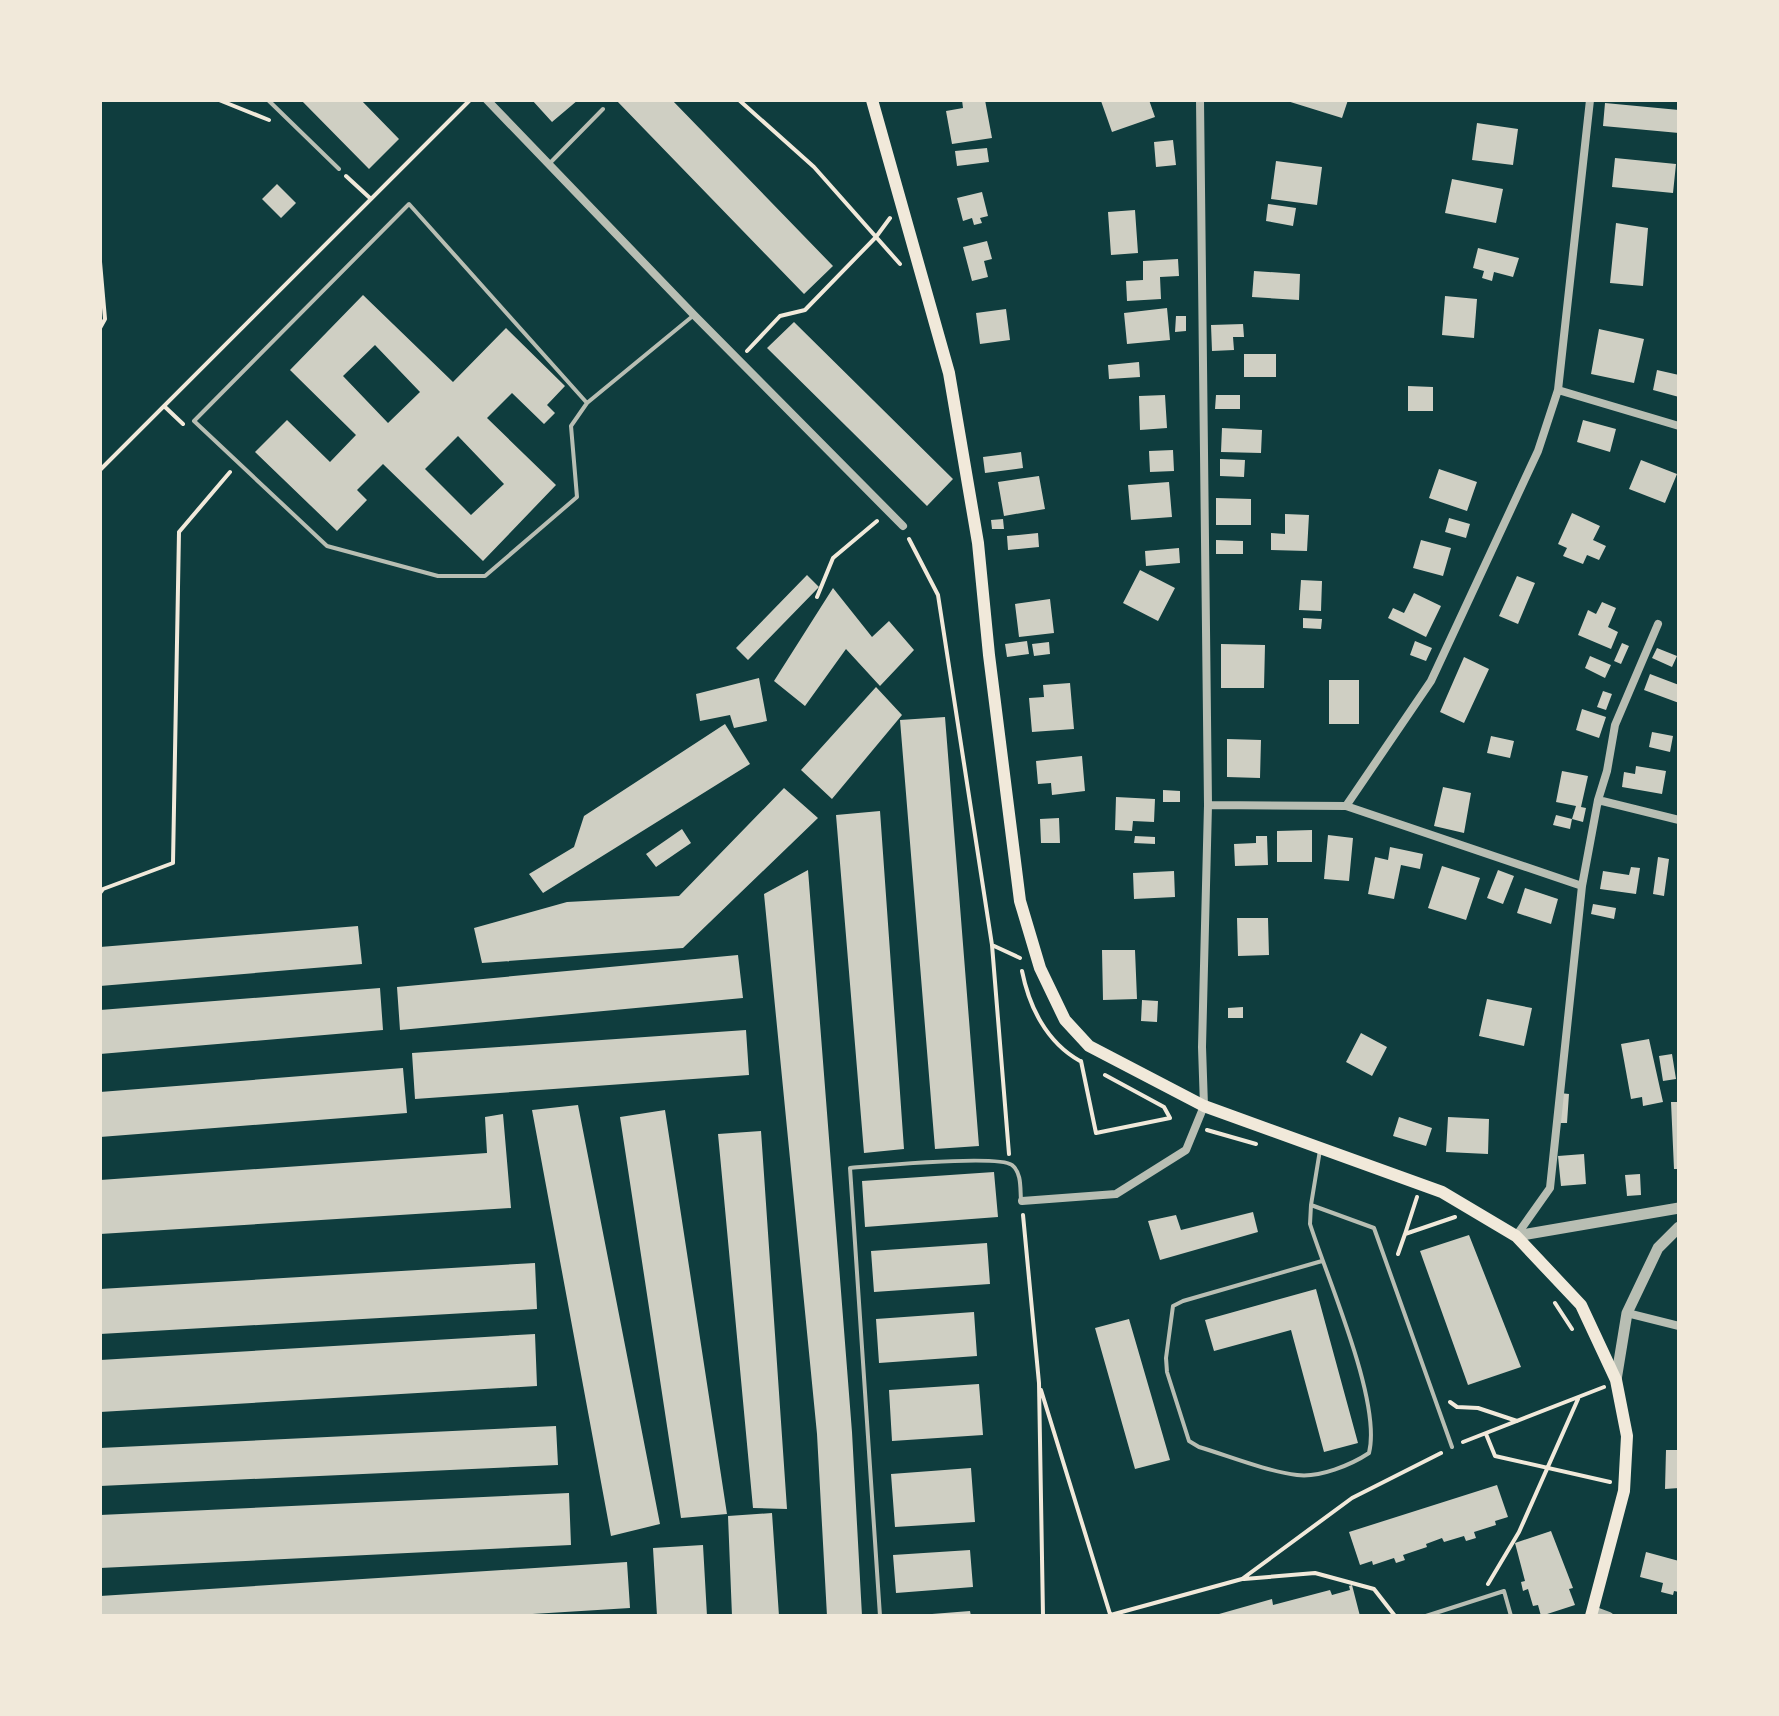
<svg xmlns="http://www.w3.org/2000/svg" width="1779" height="1716" font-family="Manrope,sans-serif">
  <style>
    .building { fill: #cfcfc3; fill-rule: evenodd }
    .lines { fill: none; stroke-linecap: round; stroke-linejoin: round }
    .path { stroke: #f1e9da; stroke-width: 4 }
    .service { stroke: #b8beb3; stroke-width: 4 }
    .minor { stroke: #b8beb3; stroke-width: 8 }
    .tertiary { stroke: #b8beb3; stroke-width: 11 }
    .secondary { stroke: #f1e9da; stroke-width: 12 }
  </style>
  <rect width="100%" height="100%" fill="#0f3d3e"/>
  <path class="building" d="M301,100H361L399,139L369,169Z
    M532,100H578L552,122Z
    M616,100H672L833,266L804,294Z
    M962,100H985L992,138L952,144L946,111L963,108Z
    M1105,100H1149L1155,117L1112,132L1101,101Z
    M1284,100H1348L1342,118Z
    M1605,103L1679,110V133L1603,126Z
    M1477,123L1518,129L1513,165L1472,160Z
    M1173,140L1176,165L1156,167L1154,142Z
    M987,148L989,162L957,166L955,151Z
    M1615,158L1676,164L1673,193L1612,187Z
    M1276,161L1322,167L1317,205L1271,199Z
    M1452,179L1503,189L1496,223L1445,213Z
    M277,184L296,203L281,218L262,199Z
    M982,192L988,216L980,218L982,223L974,225L972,218L963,221L957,198Z
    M1268,204L1296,208L1293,226L1266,221Z
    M1135,210L1138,253L1111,255L1108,212Z
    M1616,223L1648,228L1643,286L1610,283Z
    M987,241L992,259L984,261L988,277L972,281L963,247Z
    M1478,248L1519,258L1513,277L1494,272L1492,281L1482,278L1484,271L1473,268Z
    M1178,259L1179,276L1160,277L1161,299L1127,301L1126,281L1143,280V261Z
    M1254,271L1300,274L1299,300L1252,297Z
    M363,295L453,382L506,328L565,386L547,405L555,413L544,424L512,393L487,418L556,485L483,561L383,464L357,490L367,500L337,531L255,452L287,420L330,462L356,435L290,370ZM375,345L420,392L388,423L343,376ZM458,436L504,484L471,515L425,469Z
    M1445,296L1477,299L1474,338L1442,335Z
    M1167,308L1170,340L1127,344L1124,313Z
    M1006,309L1010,340L980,344L976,313Z
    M1176,316H1186V331L1175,332Z
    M794,322L953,479L927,506L767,348Z
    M1243,324L1244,337H1233L1234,350L1212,351L1211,325Z
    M1599,329L1644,339L1634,383L1591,374Z
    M1244,354H1276V377H1244Z
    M1139,362L1140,377L1109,379L1108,365Z
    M1657,370L1679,375V397L1653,390Z
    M1408,386L1433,387V411H1408Z
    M1165,395L1167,428L1140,430L1139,396Z
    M1216,395H1240V409H1215Z
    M1583,420L1616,429L1610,452L1577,442Z
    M1222,428L1262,430L1261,453L1221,452Z
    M1173,450L1174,471L1150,472L1149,451Z
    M1021,452L1023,468L985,473L983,457Z
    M1220,459L1245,460L1244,477L1220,476Z
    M1641,460L1677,474L1665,503L1629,489Z
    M1439,469L1477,482L1467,511L1429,498Z
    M1039,476L1045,509L1004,516L998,482Z
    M1169,482L1172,517L1131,520L1128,485Z
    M1216,498L1251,499V525H1216Z
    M1572,513L1600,526L1593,540L1606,546L1599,560L1587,555L1583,564L1563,556L1567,548L1558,544Z
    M1285,514L1309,515L1307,551L1271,550V533L1285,534Z
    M1449,518L1470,524L1466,538L1445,532Z
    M1003,519L1004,529H992L991,520Z
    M1038,533L1039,547L1008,550L1007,536Z
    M1216,540L1243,541V554H1216Z
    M1421,540L1451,548L1443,576L1413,568Z
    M1179,548L1180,563L1146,566L1145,551Z
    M1140,570L1175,588L1158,621L1123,603Z
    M807,575L819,587L748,660L736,648Z
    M1517,576L1535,583L1518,624L1499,616Z
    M1301,580L1322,581L1321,611L1299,610Z
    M833,588L872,637L889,621L914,650L880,686L846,649L805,706L774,681Z
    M1414,593L1441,606L1426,637L1388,618L1393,608L1404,613Z
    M1050,599L1054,633L1019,637L1015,604Z
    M1602,602L1616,608L1608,627L1618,632L1611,649L1578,635L1588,610L1596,614Z
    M1303,618L1322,619L1321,629L1303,628Z
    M1027,641L1029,654L1007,657L1005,644Z
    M1415,641L1432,648L1426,661L1410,655Z
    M1049,642L1050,654L1034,656L1032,644Z
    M1622,643L1629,646L1621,664L1614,661Z
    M1221,644L1265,645L1264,688H1221Z
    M1657,648L1677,656L1672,667L1652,658Z
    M1590,656L1611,665L1605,678L1585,668Z
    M1464,657L1489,669L1464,723L1440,712Z
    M1650,674L1679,685V703L1644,690Z
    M759,678L767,721L734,728L730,715L700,721L696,694Z
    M1329,680H1359V724H1329Z
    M1070,683L1074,729L1032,732L1029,698L1044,697L1043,685Z
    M876,687L902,715L832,799L801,770Z
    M1603,691L1612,694L1606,710L1597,707Z
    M1582,709L1606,717L1599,738L1576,730Z
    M945,717L979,1146L935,1149L900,720Z
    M725,724L750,764L543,893L529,874L574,847L584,816Z
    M1652,732L1673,736L1670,752L1649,747Z
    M1491,736L1514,741L1510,758L1487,753Z
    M1227,739L1261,740L1260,778L1227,777Z
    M1082,756L1085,791L1052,795L1051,783L1038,784L1036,761Z
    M1636,766L1666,771L1662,794L1622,787L1624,772L1635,774Z
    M1562,771L1588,776L1581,807L1586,808L1583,822L1572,819L1576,806L1556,802Z
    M1443,787L1471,793L1464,833L1434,826Z
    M784,788L818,818L683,948L482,963L474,928L567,902L679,896Z
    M1163,790L1180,791V802H1163Z
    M1116,797L1155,799L1154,822L1133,821L1132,831L1115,830Z
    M880,811L904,1149L864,1153L836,815Z
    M1556,815L1572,819L1570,829L1553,825Z
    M1059,818L1060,843H1041L1040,819Z
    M682,829L691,843L656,867L646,854Z
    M1312,830V862H1277V831Z
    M1328,835L1353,838L1349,881L1324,879Z
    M1135,836L1155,837V844L1134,843Z
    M1256,836H1267L1268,865L1235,866L1234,844L1256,843Z
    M1390,847L1423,854L1420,869L1401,865L1394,899L1368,894L1375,857L1388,860Z
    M1658,857L1669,859L1664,896L1653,894Z
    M1442,866L1480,878L1466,920L1428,908Z
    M1631,867L1640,868L1636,894L1600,889L1603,871L1629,875Z
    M808,870L852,1432L862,1616H827L817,1434L764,894Z
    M1498,870L1514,876L1503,904L1487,898Z
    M1174,871L1175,897L1134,899L1133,873Z
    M1525,888L1558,899L1551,924L1517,913Z
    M1593,904L1616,908L1614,919L1591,914Z
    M1237,918H1268L1269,955L1238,956Z
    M358,926L362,964L100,986V947Z
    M1102,950H1135L1137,999L1103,1000Z
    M738,955L743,998L400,1030L397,987Z
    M380,988L383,1030L100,1054V1010Z
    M1487,999L1532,1008L1524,1046L1479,1036Z
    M1142,1000L1158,1001L1157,1022L1141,1021Z
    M1243,1007V1018H1228V1008Z
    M746,1030L749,1075L415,1099L412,1053Z
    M1361,1033L1387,1047L1372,1076L1346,1062Z
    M1649,1039L1663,1102L1643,1106L1642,1097L1631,1099L1621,1044Z
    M1672,1054L1676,1079L1663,1081L1659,1056Z
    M403,1068L407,1113L100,1137V1092Z
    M1560,1093L1569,1094L1567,1123H1558Z
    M1671,1102H1679V1169H1674Z
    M578,1105L660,1524L611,1536L532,1110Z
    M665,1110L727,1514L681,1518L620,1117Z
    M503,1114L511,1208L100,1234V1180L487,1153L485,1117Z
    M1399,1117L1432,1128L1426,1146L1393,1136Z
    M1448,1117L1489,1119L1488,1154L1446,1152Z
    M761,1131L787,1509L753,1508L718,1134Z
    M1584,1154L1586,1184L1561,1186L1558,1156Z
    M994,1172L998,1217L865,1227L862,1181Z
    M1640,1174L1641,1195L1627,1196L1625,1175Z
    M1253,1212L1258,1232L1160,1260L1148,1221L1176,1215L1181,1230Z
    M1469,1235L1521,1367L1468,1385L1420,1251Z
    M987,1243L990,1284L874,1292L871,1251Z
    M535,1263L537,1309L100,1334V1289Z
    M1316,1289L1358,1443L1324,1452L1291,1330L1214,1351L1205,1320Z
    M974,1312L977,1356L879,1363L876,1319Z
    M1129,1319L1170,1460L1135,1469L1095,1328Z
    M535,1334L537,1386L100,1412V1360Z
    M979,1384L983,1435L892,1441L889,1390Z
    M556,1426L558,1465L100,1486V1448Z
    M1666,1450H1679V1488L1665,1489Z
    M971,1468L975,1522L895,1527L891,1474Z
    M1497,1485L1508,1517L1495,1521L1496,1525L1474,1532L1476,1538L1466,1541L1464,1536L1444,1542L1442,1538L1426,1544L1427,1547L1403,1555L1405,1560L1396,1563L1394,1558L1373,1565L1372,1561L1360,1565L1349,1532Z
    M569,1493L571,1545L100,1568V1515Z
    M772,1513L779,1616H732L728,1516Z
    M1551,1531L1573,1588L1569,1589L1575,1605L1541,1616L1538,1605L1533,1606L1528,1589L1523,1591L1521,1582L1525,1581L1515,1543Z
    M703,1545L707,1616H657L653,1548Z
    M970,1550L973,1587L896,1593L893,1555Z
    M1646,1552L1679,1561V1592L1674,1591L1673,1595L1661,1592L1663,1583L1640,1577Z
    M627,1562L630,1608L500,1616H100V1596Z
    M1352,1585L1360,1616H1212L1272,1599L1273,1605L1330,1590L1332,1595L1350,1590L1349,1586Z
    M970,1611L971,1616H932V1614Z"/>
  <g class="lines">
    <path class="path" d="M219,100L269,120
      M739,100L814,167L900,264
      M346,176L371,199
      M100,262L105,319L100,328
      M747,351L780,316L805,310L876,237L890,218
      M164,406L183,424
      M100,470L470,100
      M909,539L938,595L992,945L1020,958
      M817,597L833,558L877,521
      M100,893L103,889L173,863L179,532L230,472
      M992,945L1009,1154
      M1022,971C1029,1006 1046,1042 1080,1061
      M1081,1061L1096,1133L1170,1118L1164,1107L1105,1075
      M1207,1130L1256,1144
      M1417,1197L1405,1234L1455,1217
      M1023,1215L1039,1383L1043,1616
      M1398,1254L1405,1234
      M1555,1303L1572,1329
      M1041,1390L1110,1614
      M1450,1402L1457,1407L1478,1408L1517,1421
      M1486,1434L1495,1456L1610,1482
      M1463,1442L1604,1387
      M1244,1579L1315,1573L1374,1589L1395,1616
      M1488,1584L1519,1532L1578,1399
      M1107,1616L1242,1579L1352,1498L1441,1453"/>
    <path class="service" d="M268,100L339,169
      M549,164L603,109
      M587,403L409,204L194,421L327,546L438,576H485L577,497L571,426L587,403L694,315
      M1320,1150L1311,1205L1374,1228L1452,1447
      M1311,1205L1310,1224C1327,1278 1382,1402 1369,1453C1351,1465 1319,1478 1297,1475C1266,1471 1229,1456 1199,1447L1189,1441L1167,1372L1166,1358L1173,1306L1183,1301L1322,1261
      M880,1616L850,1168C875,1166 998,1154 1012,1165C1022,1173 1020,1189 1021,1200
      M1426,1616L1504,1591L1511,1616"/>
    <path class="minor" d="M487,100L694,315L903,526
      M1558,390L1679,426
      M1598,800L1679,820
      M1208,805L1346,806L1582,886
      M1346,806L1431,681L1538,451L1558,390L1590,100
      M1022,1201L1116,1194L1186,1150L1204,1106L1202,1047L1208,805L1200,100
      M1516,1236L1550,1188L1582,886L1598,800L1607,771L1615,725L1658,624
      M1627,1313L1679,1326
      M1593,1610L1609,1616"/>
    <path class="tertiary" d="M1516,1236L1679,1208
      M1616,1380L1627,1313L1658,1248L1679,1227"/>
    <path class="secondary" d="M872,100L949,373L978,543L989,655L1020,901L1040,968L1065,1020L1089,1046L1204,1106L1442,1192L1516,1236L1581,1305L1616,1380L1627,1436L1624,1491L1591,1616"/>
  </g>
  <rect width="1779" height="1716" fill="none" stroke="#f1e9da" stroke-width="204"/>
</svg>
